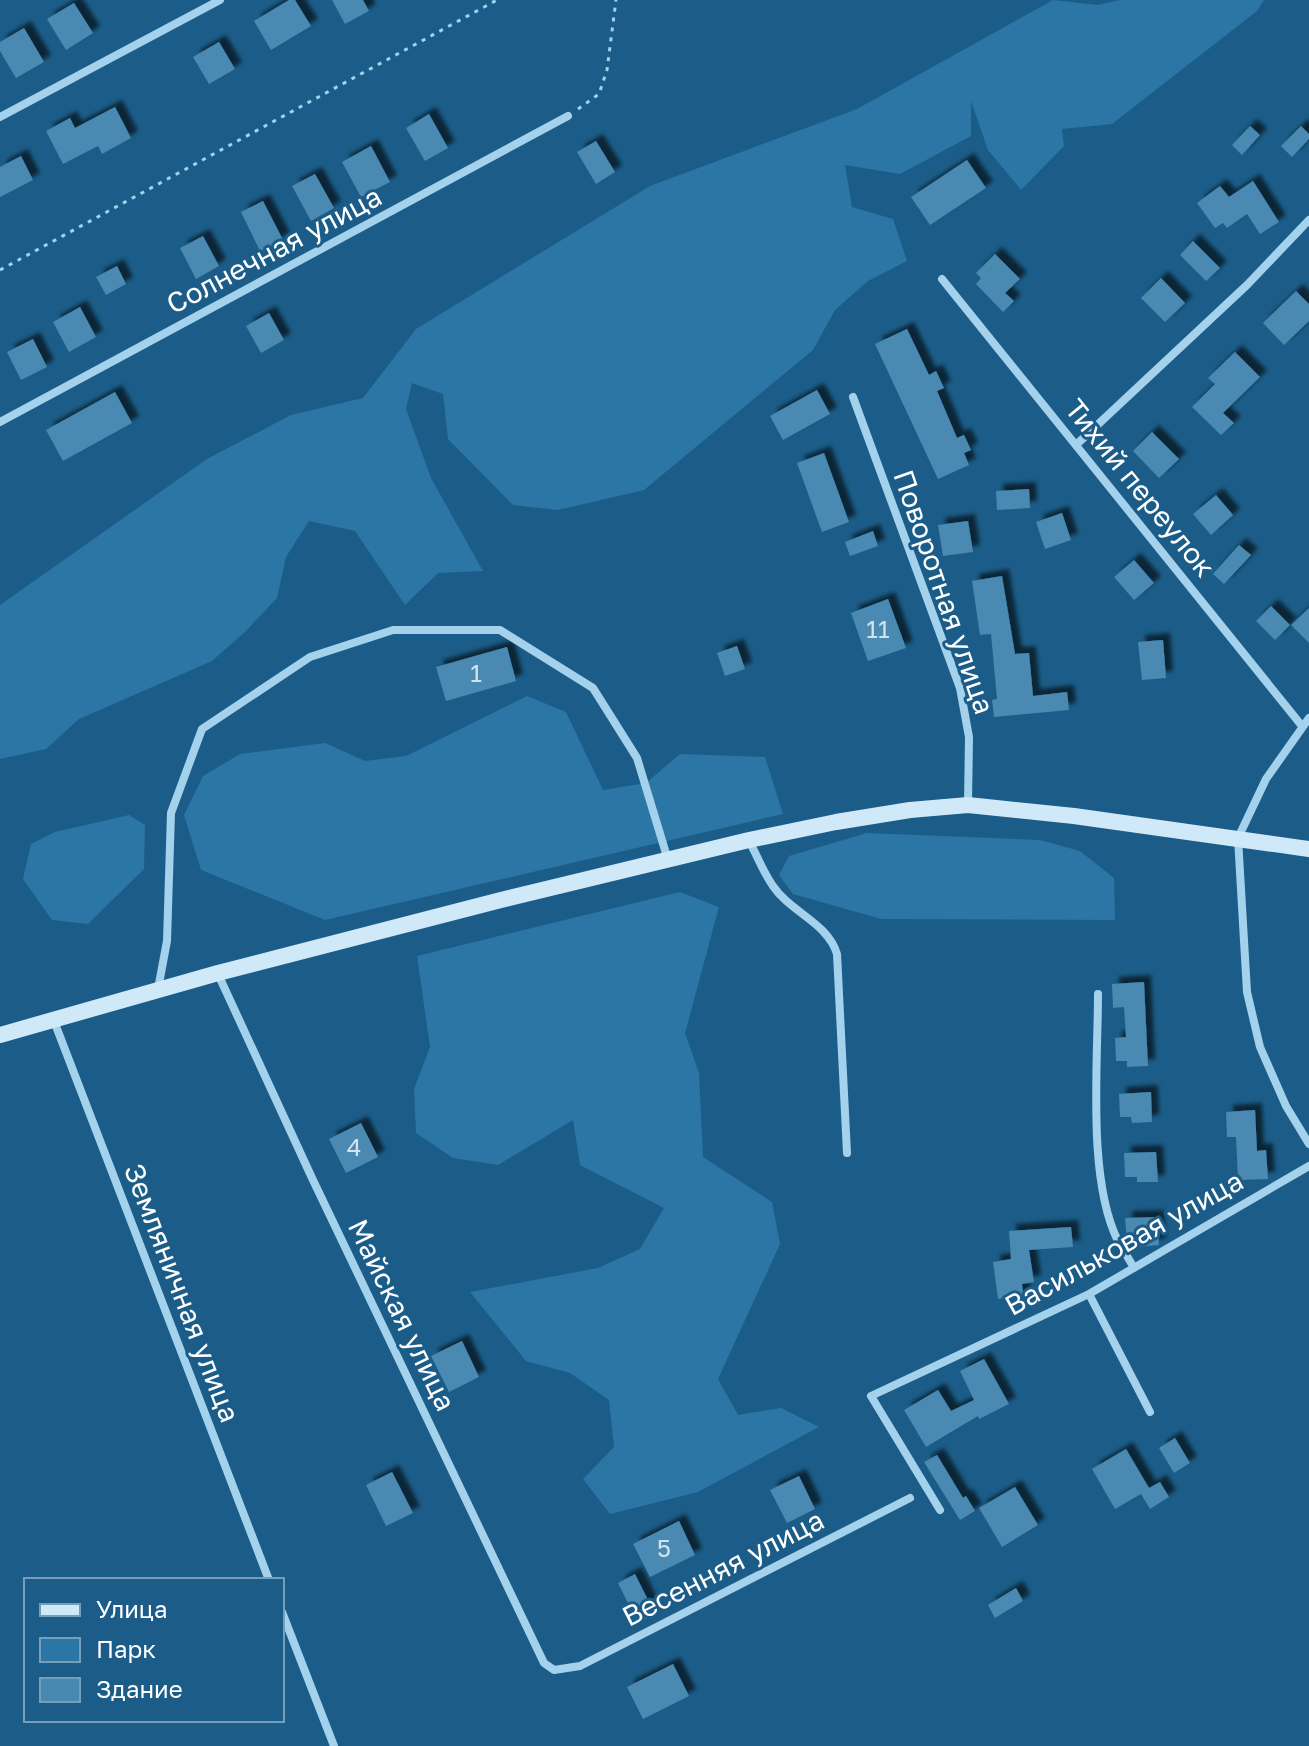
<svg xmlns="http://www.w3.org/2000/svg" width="1309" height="1746" font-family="'Golos Text',sans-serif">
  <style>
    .green { fill: #2b76a5 }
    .building { fill: #4889b2; filter: url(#shadow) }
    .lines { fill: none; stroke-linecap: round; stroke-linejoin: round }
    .path { stroke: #a4d1ec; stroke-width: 3; stroke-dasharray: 4 6; stroke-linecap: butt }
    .street { stroke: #a4d1ec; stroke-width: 8 }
    .secondary { stroke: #d0e9f9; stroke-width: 16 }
    .labels { text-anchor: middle; stroke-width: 6; stroke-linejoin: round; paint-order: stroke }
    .number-label { font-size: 24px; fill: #d1e2ec }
    .street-label { font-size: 28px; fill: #fff; stroke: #1b5d88 }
  </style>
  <defs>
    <filter id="shadow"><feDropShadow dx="7" dy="-7" stdDeviation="2" flood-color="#0009"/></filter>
  </defs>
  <rect width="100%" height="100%" fill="#1b5d88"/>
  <path class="green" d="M1053,0L1098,5L1120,0H1264L1257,11L1112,124L1062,129L1064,146L1021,190L988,150L971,101V136L900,174L845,165L852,207L893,219L907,261L868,281L835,310L813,350L644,490L558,510L513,505L448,439L443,394L412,383L406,409L431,478L483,571L438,573L405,605L355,531L309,521L286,557L277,598L245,632L212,661L79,719L46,749L0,759V605L207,459L291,415L363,398L416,329L650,186L857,109Z
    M527,696L566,712L603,790L646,783L680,754L765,757L783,814L325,920L201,870L184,815L203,776L240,754L325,743L365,761L406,756Z
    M129,815L145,825L144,869L88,924L52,920L23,879L31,844L55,832Z
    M867,833L1040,840L1080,851L1114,878L1115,920L881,919L793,894L779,875L789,856Z
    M680,892L719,907L685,1033L699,1073L703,1157L772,1202L780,1244L718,1379L738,1415L781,1408L819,1427L698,1492L610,1514L583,1479L614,1447L609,1400L570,1373L526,1361L470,1292L598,1268L640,1249L664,1208L580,1165L573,1120L498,1165L453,1158L416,1133L414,1089L430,1047L417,956Z"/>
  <path class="building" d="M289,0H295L311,26L271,50L254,21Z
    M332,0H363L369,11L345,24Z
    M74,3L93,33L66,50L47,19Z
    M24,28L44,62L16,78L0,51V42Z
    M219,42L235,69L209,84L193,57Z
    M115,107L131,138L102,154L98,146L63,164L46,131L70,118L75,128Z
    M429,114L448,148L425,161L406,128Z
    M1250,126L1260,135L1242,155L1232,145Z
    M1301,126L1309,134V139L1292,157L1281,146Z
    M596,141L615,172L596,184L577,152Z
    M371,146L390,182L361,197L342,162Z
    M21,156L33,180L0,197V167Z
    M967,160L986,188L930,225L911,197Z
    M315,174L334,208L311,221L292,186Z
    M1253,181L1279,222L1260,234L1247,214L1227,228L1223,223L1215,228L1197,203L1220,186L1229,197Z
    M263,201L283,240L260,251L241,212Z
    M203,236L219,266L196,279L180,248Z
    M1193,241L1220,268L1206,281L1180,255Z
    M995,254L1020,279L1005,293L1014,301L1003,312L976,284L981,278L976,273Z
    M117,266L126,284L106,295L96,277Z
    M1161,278L1185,303L1165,322L1141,298Z
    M1296,291L1309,304V321L1284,345L1263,323Z
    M80,307L96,337L69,352L53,322Z
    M269,313L284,340L261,353L246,326Z
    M907,329L929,375L936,371L944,388L937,391L957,438L964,435L971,450L964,453L969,465L938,479L875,344Z
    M33,339L47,367L21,380L7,352Z
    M1235,352L1260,377L1223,413L1234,423L1221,435L1192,407L1215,384L1208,378Z
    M817,390L830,414L783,440L770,416Z
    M115,392L132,423L63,461L46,430Z
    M1152,432L1179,459L1159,478L1133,451Z
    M824,453L849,522L822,532L797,463Z
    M1029,489L1030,508L997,510L996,491Z
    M1216,495L1233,515L1211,535L1193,514Z
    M1062,513L1071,540L1045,549L1036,522Z
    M968,521L973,552L943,556L938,525Z
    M873,531L878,546L850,556L845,542Z
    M1239,545L1251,555L1224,584L1213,574Z
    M1134,560L1154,583L1134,600L1114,577Z
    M1002,576L1015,654L1029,653L1033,696L1067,692L1069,710L994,717L992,700L997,699L991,634L980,635L972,581Z
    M888,599L906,648L868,661L851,613Z
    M1271,606L1290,625L1275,640L1256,621Z
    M1309,608V643L1291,625Z
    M1163,640L1166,678L1142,680L1138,642Z
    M737,646L745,669L725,676L717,653Z
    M507,647L516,681L446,701L436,667Z
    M1144,982L1148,1066L1127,1067V1061H1116L1115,1038L1126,1037L1124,1007L1113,1008L1112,984Z
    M1151,1092L1152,1122L1132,1123L1131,1117H1120L1119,1094Z
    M1255,1110L1257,1151L1266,1150L1268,1179L1238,1180L1236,1137H1227L1226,1112Z
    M361,1123L378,1157L346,1173L329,1139Z
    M1156,1152L1158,1182H1137V1177H1125L1124,1153Z
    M1157,1217L1159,1245L1138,1247V1241L1127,1242L1125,1218Z
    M1071,1227L1073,1247L1029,1250L1034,1282L1022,1284L1024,1300L1004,1303V1298L998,1299L993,1262L1011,1259L1009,1231Z
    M462,1341L479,1377L449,1392L431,1356Z
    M984,1359L1009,1404L979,1419L978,1416L926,1447L904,1410L938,1390L951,1411L974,1400L960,1371Z
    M1175,1438L1190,1463L1174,1473L1159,1448Z
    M1126,1449L1149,1488L1160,1482L1169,1497L1150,1509L1141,1494L1115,1509L1092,1469Z
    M937,1455L963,1498L966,1496L975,1511L960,1520L924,1462Z
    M392,1472L413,1513L386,1526L366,1485Z
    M799,1476L815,1509L787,1523L770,1490Z
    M1015,1487L1038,1525L1002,1547L979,1508Z
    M679,1521L695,1555L650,1577L633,1544Z
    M635,1574L655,1614L638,1623L618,1583Z
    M1016,1588L1023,1601L995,1618L988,1605Z
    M673,1664L689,1696L643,1719L627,1687Z"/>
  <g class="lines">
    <path class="path" d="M578,109L599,94L607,70L616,0
      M0,270L497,0"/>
    <path class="street" d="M0,117L220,0
      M942,279L1302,726
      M853,397L960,688L969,737L968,804
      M0,422L568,116
      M1077,444L1247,285L1309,220
      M1309,718L1266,779L1238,838L1247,992L1260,1047L1286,1106L1309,1144
      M749,841C757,855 763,872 773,886C790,912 828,923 837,954L847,1153
      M218,974L312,1178L544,1663L554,1670L580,1666L910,1498
      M158,989L167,941L171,813L202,729L310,657L393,630H500L593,688L637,758L668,860
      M1098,994C1098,1064 1087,1179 1118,1241C1123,1250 1129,1259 1134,1268
      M54,1021L269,1580
      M1089,1294L1150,1412
      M940,1510L871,1396L1089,1294L1309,1166
      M282,1612L334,1746"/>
    <path class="secondary" d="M0,1035L218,973L497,901L749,840L836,822L910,810L968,805L1074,816L1309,849"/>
  </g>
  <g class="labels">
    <g class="number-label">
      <text x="878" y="638">11</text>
      <text x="476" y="682">1</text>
      <text x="354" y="1156">4</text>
      <text x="664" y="1557">5</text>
    </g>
    <g class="street-label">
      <text transform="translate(274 250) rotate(-28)" y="10">Солнечная улица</text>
      <text transform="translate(1140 488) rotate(51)" y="10">Тихий переулок</text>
      <text transform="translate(944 592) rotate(71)" y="10">Поворотная улица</text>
      <text transform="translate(1124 1243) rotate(-29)" y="10">Васильковая улица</text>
      <text transform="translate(182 1293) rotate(69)" y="10">Земляничная улица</text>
      <text transform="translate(402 1315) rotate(64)" y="10">Майская улица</text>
      <text transform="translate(723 1568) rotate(-27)" y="10">Весенняя улица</text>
    </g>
  </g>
  <rect x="24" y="1578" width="260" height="144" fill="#1b5d88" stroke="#769eb8" stroke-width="2"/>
  <rect x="40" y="1604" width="40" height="12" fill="#d0e9f9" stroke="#769eb8" stroke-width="2"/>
  <text x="96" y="1618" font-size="24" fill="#ffffff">Улица</text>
  <rect x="40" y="1638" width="40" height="24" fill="#2b76a5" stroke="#769eb8" stroke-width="2"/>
  <text x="96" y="1658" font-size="24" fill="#ffffff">Парк</text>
  <rect x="40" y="1678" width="40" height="24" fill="#4889b2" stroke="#769eb8" stroke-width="2"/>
  <text x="96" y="1698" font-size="24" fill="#ffffff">Здание</text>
</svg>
